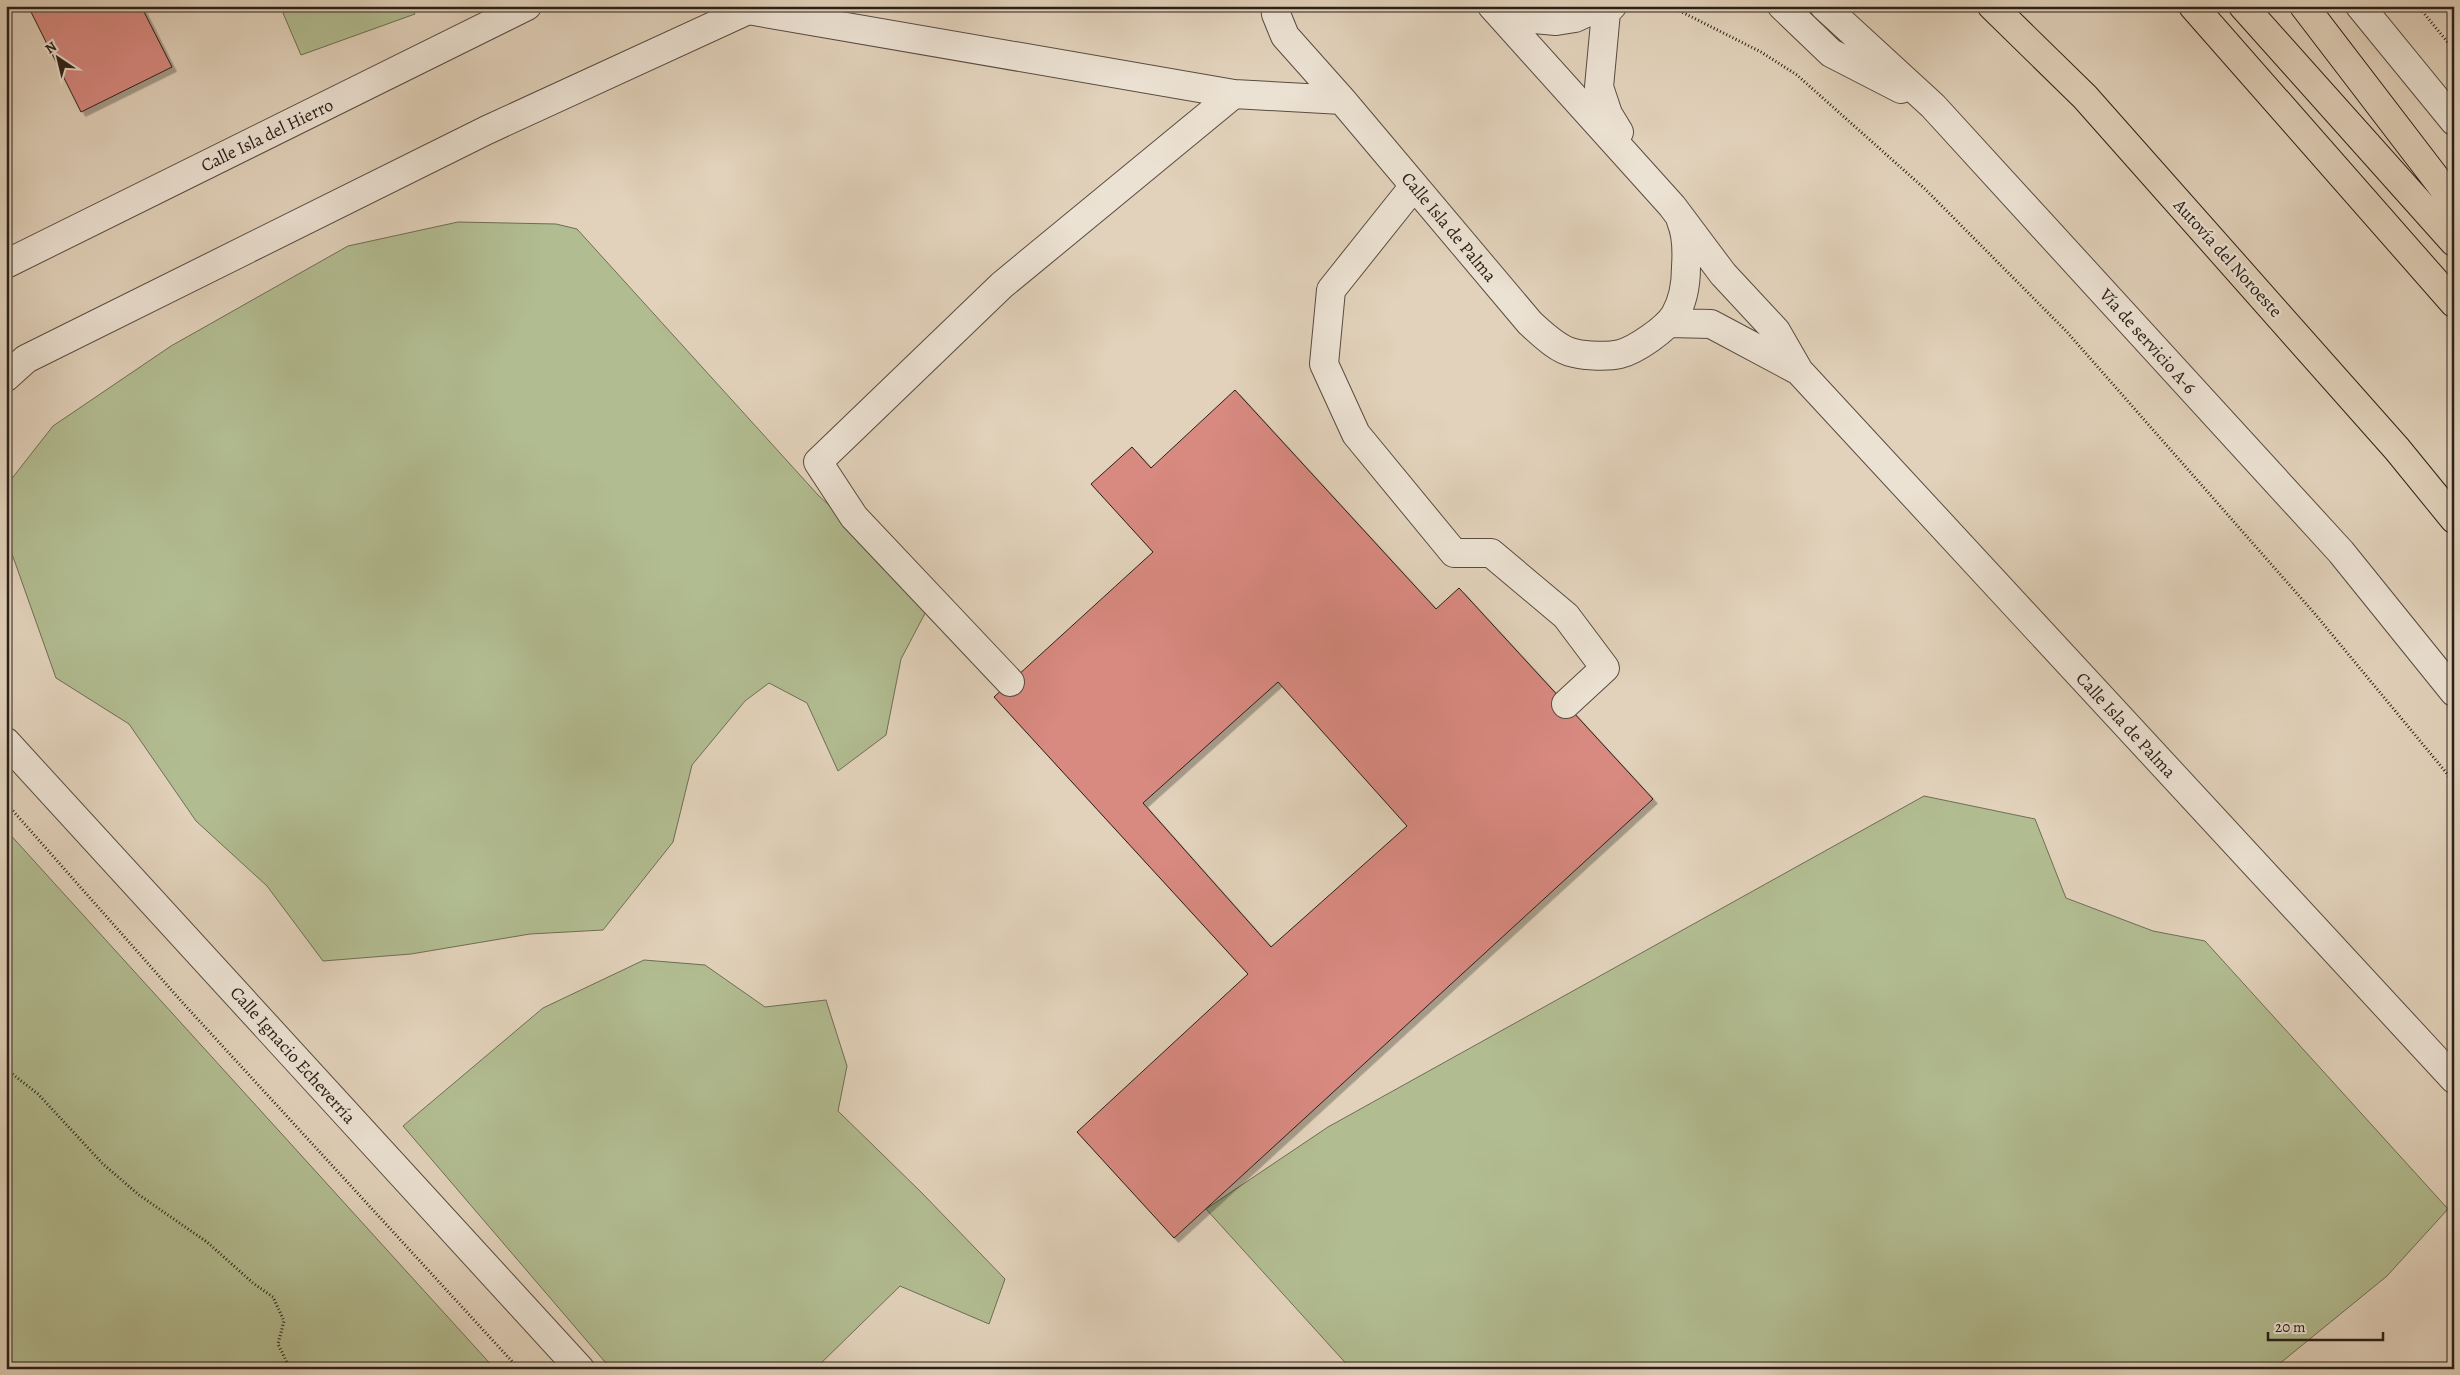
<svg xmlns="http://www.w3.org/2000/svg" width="2460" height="1375" font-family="Alegreya,serif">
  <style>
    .green { fill: #b2bc91; stroke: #6e6e55 }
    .building { fill: #d88980; stroke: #2a2019; fill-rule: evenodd; filter: url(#shadow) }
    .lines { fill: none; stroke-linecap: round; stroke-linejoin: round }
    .minor-casing { stroke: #584c42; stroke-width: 30 }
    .highway-casing { stroke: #2a2019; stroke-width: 30 }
    .path { stroke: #2a2019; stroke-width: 3; stroke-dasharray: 1 2.5; stroke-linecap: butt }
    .minor { stroke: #ece2d3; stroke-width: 28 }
    .highway { stroke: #e2d2bb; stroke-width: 28 }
    .labels { text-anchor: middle; stroke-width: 4.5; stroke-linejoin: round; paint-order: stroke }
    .street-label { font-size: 18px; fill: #2a2019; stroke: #ece2d3 }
  </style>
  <defs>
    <filter id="shadow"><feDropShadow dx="4.5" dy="4.5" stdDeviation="0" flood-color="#0004"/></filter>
  </defs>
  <rect width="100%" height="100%" fill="#e2d2bb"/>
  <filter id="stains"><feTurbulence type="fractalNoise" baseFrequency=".004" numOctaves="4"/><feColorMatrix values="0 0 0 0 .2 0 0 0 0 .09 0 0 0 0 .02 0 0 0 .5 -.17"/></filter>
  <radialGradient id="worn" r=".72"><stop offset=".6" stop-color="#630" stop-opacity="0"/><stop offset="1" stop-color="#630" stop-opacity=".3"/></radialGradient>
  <path class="green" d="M296,6H410L415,14L301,55L283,13Z
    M458,222L556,224L577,229L818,495L932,600L901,659L886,735L838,771L807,703L769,683L745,701L692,765L673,842L603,930L530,934L411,954L323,961L267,886L196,821L129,724L56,678L6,537V486L53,426L171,346L348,246Z
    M1924,796L2035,819L2066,898L2153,931L2205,941L2448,1209L2387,1276L2273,1369H1351L1206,1209L1328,1127Z
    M6,830L495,1369H6Z
    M644,960L705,965L765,1007L826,1000L847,1066L838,1111L922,1193L1005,1279L989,1324L900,1286L815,1369H611L403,1126L543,1008Z"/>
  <path class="building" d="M28,6H141L172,67L81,112Z
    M1235,390L1436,609L1459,588L1653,799L1174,1238L1077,1132L1248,974L994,697L1153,552L1091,484L1132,447L1151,468ZM1278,682L1407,826L1271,947L1143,803Z"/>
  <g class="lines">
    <defs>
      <path id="minor" d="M1275,6L1276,14L1285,36L1342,100L1530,323C1541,333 1558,350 1574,353C1586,356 1608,357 1620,354C1636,350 1666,329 1675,315C1683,301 1686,282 1686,267C1687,252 1687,235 1681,221
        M1492,6L1672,206L1723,274L1776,331L1799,371L2454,1079
        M1513,6L1534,19L1556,21L1575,18L1588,12H1606
        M1612,6L1606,12L1599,87L1608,114L1619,132
        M1782,6L1831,53L1901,89
        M1824,6L1933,106L2341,552L2454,692
        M2360,6L2454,121
        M1414,186L1331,290L1324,364L1356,434L1454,553H1491L1566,616L1605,668L1566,704
        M6,264L527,6
        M1669,323L1711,324L1799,371
        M6,377L26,359L487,130L748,10L1234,94L1342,100
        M1010,682L854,517L818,462L1002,285L1234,94
        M6,742L580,1369"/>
      <path id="highway" d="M1992,6L2085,97L2397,449L2454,519
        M2193,6L2454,303
        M2243,6L2454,242
        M2304,6L2454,202"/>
    </defs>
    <use href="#minor" class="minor-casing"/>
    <use href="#highway" class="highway-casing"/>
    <path class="path" d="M1670,6L1761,52L1797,75L1925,189L2067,332L2315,614L2454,782
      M2418,6L2454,50
      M6,803L182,1002L519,1369
      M6,1072L11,1073L38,1094L103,1164L139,1195L207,1242L253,1283L273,1297L284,1321L278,1344L290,1369"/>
    <use href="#minor" class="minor"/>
    <use href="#highway" class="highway"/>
  </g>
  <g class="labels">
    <g class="street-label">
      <text transform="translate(267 135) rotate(-26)" y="6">Calle Isla del Hierro</text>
      <text transform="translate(1449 227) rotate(50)" y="6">Calle Isla de Palma</text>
      <text transform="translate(2228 258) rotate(48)" y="6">Autovía del Noroeste</text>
      <text transform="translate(2148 341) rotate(48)" y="6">Vía de servicio A-6</text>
      <text transform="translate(2126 725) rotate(47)" y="6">Calle Isla de Palma</text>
      <text transform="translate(293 1055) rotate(48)" y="6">Calle Ignacio Echeverría</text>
    </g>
  </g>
  <rect width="2460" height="1375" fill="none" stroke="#e2d2bb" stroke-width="25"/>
  <rect x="8" y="8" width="2445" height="1360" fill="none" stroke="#2a2019" stroke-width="2.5"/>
  <rect x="12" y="12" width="2435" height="1350" fill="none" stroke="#2a2019"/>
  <g transform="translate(58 58) rotate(325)" stroke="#ece2d3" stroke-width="4" paint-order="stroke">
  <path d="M0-4L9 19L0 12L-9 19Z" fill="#2a2019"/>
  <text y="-8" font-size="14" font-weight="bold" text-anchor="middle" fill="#2a2019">N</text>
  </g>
  <path d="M2268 1332v8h115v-8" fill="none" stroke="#2a2019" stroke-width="2.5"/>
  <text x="2275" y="1332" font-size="15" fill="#2a2019" stroke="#ece2d3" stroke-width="4" paint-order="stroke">20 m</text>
  <rect width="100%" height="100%" filter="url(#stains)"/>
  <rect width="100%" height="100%" fill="url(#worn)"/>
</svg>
